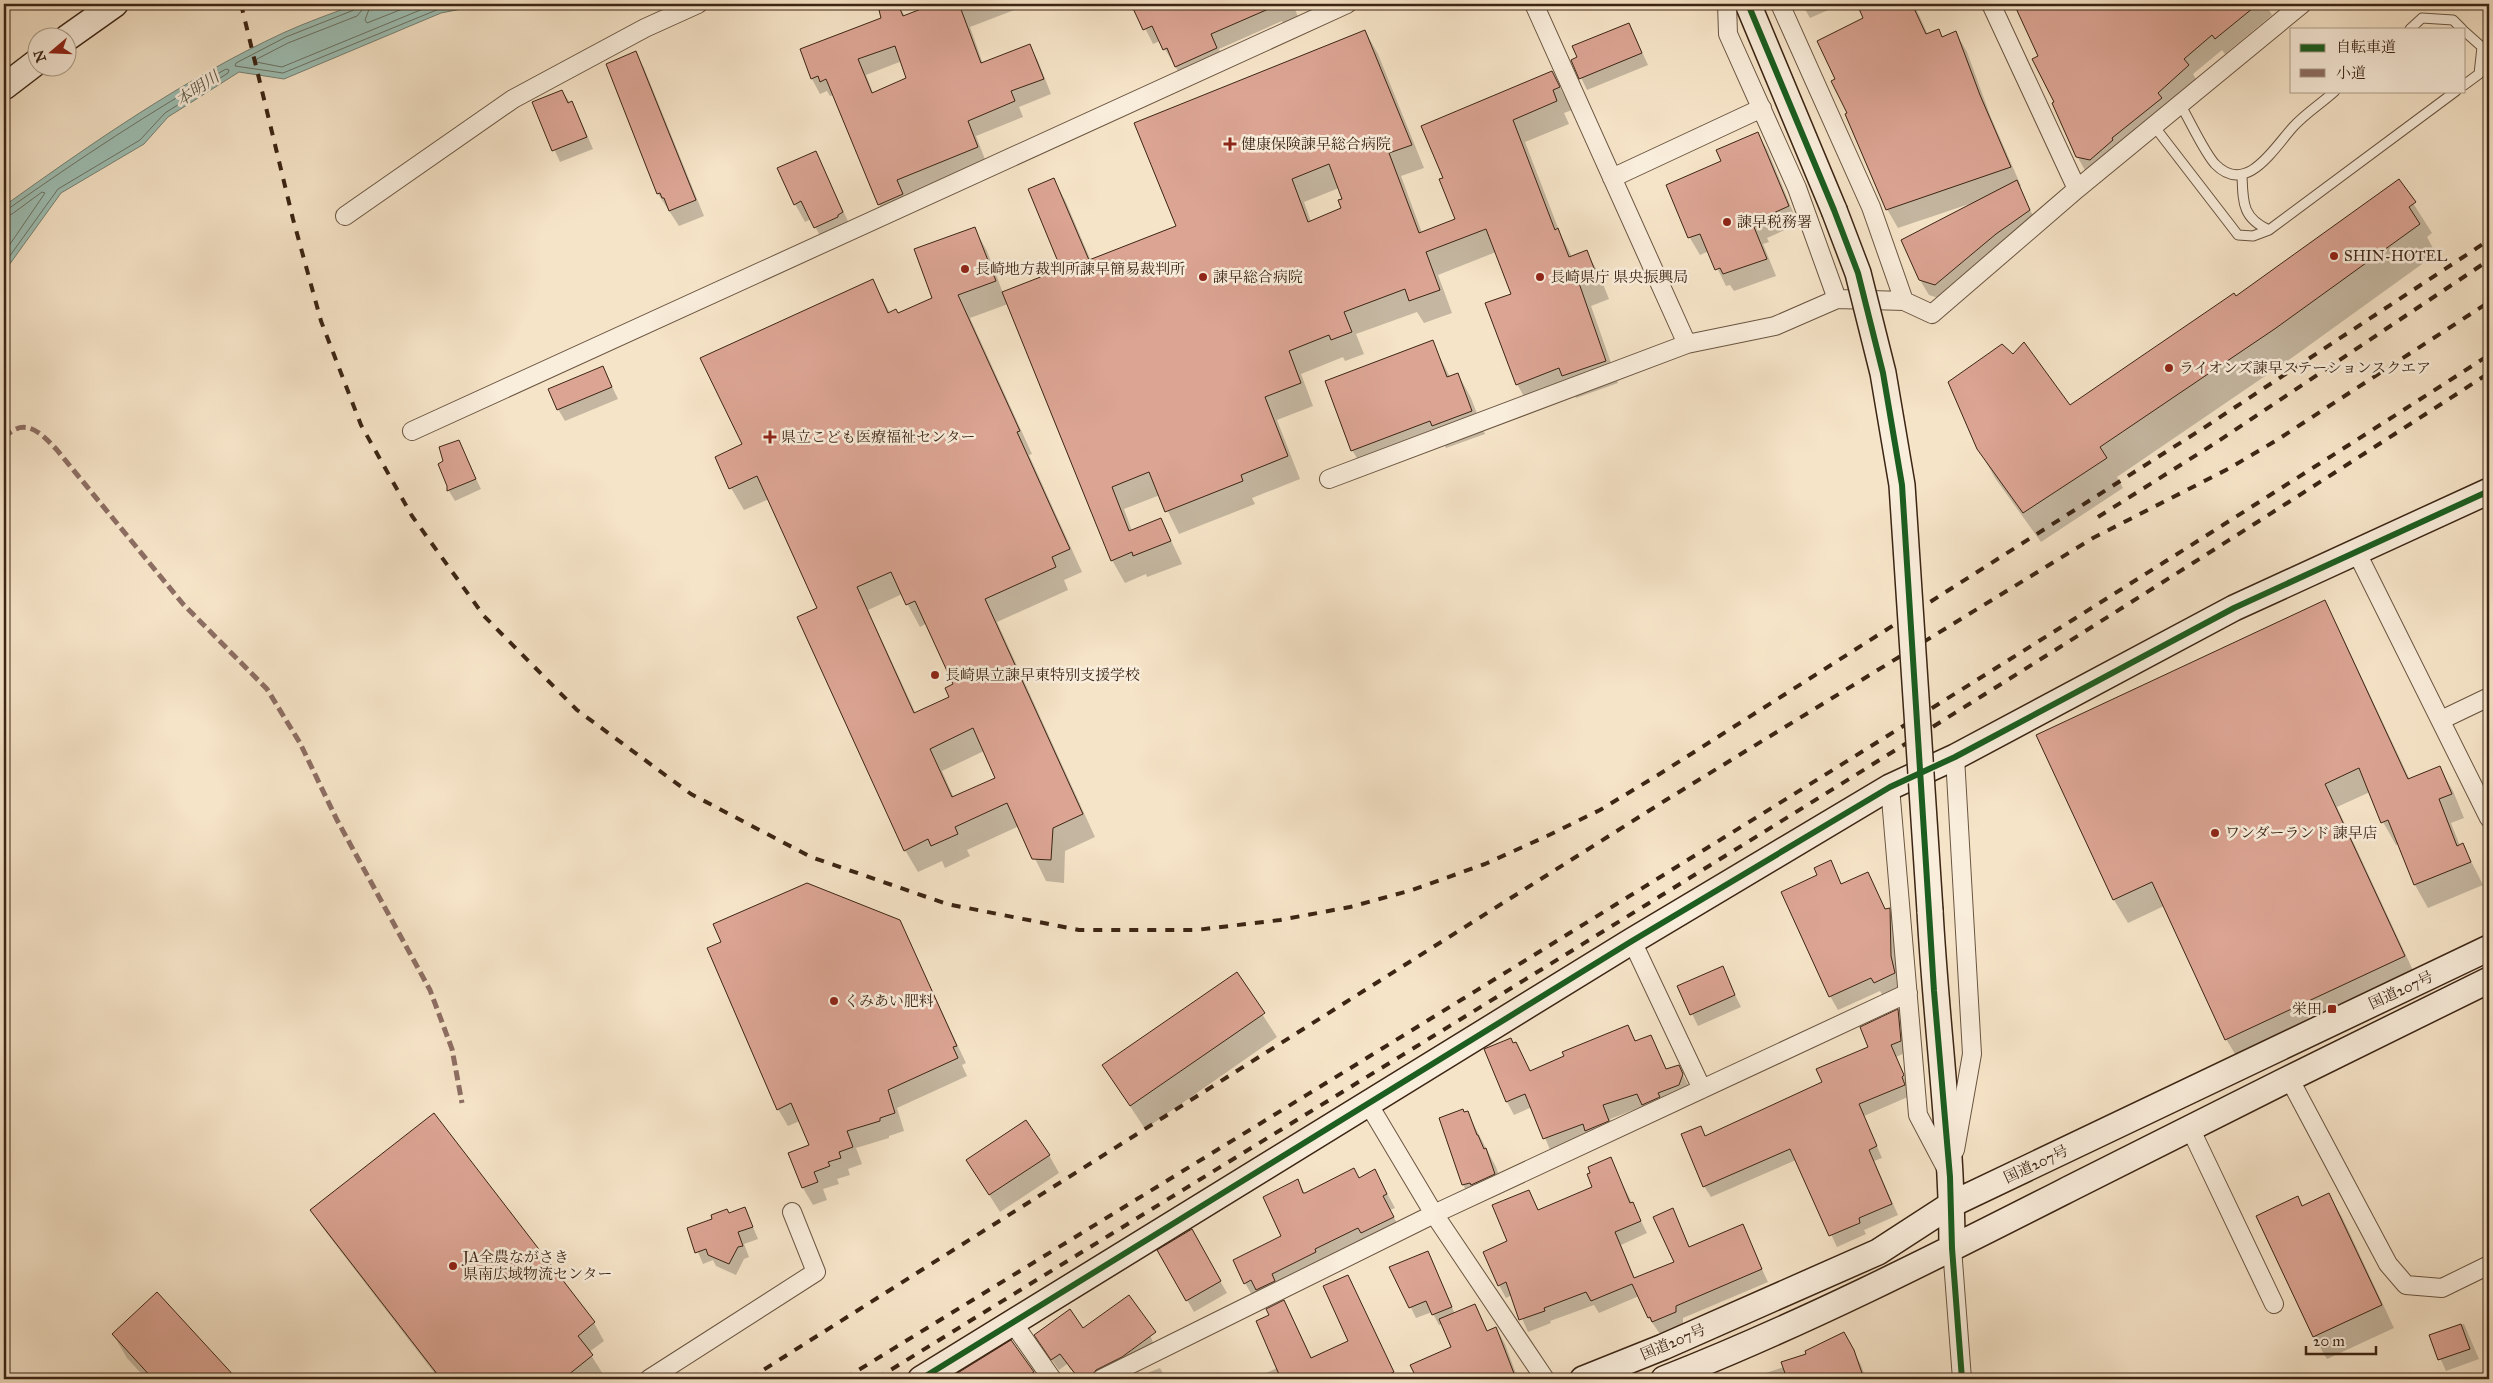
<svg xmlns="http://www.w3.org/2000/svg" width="2493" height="1383" font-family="'IM FELL Great Primer','Noto Serif JP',serif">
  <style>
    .water { fill: #9dbfb4; stroke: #768174 }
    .shadow { fill: #0003; fill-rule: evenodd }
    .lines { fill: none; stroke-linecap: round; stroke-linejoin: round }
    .shore { stroke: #6c7264; stroke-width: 1 }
    .building { fill: #dba493; stroke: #3c2514; fill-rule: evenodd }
    .lane-casing { stroke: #6a5541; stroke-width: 11 }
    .street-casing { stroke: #6a5541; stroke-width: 20 }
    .secondary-casing { stroke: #3c2514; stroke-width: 28 }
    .lane { stroke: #f9eddb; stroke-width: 9 }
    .street { stroke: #f9eddb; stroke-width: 18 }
    .secondary { stroke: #f9eddb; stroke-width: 25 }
    .rail { stroke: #3c2514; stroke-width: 4; stroke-dasharray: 9 9; stroke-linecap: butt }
    .secondary-bridge-casing { stroke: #3c2514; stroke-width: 28; stroke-linecap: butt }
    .secondary-bridge { stroke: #f9eddb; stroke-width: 25 }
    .quiet { stroke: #8d6e63; stroke-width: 5; stroke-dasharray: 10 5; stroke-linecap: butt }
    .cycleway-casing { stroke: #f9eddb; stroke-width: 9 }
    .cycleway { stroke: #1b5e20; stroke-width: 6 }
    .poi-dot { fill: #8f2418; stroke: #f9eddb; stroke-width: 2 }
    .labels { text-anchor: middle; stroke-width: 5; stroke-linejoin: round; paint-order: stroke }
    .poi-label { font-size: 15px; fill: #3c2514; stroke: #f9eddb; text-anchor: start }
    .street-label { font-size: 15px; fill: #3c2514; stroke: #f9eddb }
    .water-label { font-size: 16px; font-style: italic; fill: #595344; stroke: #f9eddb }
  </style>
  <rect width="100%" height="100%" fill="#f6e4c8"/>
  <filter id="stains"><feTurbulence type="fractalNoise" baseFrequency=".004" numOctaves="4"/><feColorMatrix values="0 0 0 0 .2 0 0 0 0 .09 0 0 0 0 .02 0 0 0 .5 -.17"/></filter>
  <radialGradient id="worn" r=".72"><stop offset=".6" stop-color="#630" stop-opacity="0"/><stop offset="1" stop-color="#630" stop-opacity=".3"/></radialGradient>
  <path class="water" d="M357,4H487L441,13L284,79L239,72L168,117L144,144L61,193L4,272V206C92,143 184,79 283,33C307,22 333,13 357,4Z"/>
  <path class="shadow" d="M936,4H1016L1017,9L970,27L983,64L1030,46L1038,61L1051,94L1019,107L1023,117L976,136L986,162L904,195L910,210L887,219L879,204L834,95L830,96L827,91L820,94L812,79L883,18L881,11L898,5L905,16ZM902,61L908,79L873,93L866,75Z
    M1133,4H1293L1300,22L1285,28L1282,21L1219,49L1225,63L1184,81L1160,41L1153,44Z
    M1557,4H1572L1560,9Z
    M1802,4H1842L1810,18Z
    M1858,4H1914L1928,35L1942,38L1956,33L1967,52L1990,115L2021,186L2019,187L2038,226L1944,300L1929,295L1920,280L1975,202L1898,228L1887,209L1837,80L1865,19Z
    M2015,4H2266L2272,15L2225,54L2222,50L2193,74L2197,81L2086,172L2077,156L2040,56Z
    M1629,24L1648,65L1587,90L1573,61Z
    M1365,31L1378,54L1424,168L1401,176L1422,233L1456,220L1444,178L1552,72L1572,110L1564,113L1569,124L1525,142L1560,233L1572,257L1586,251L1599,274L1609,299L1591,306L1618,383L1576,398L1572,391L1530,407L1517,384L1512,294L1496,252L1438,275L1452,313L1424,323L1417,312L1356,334L1364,354L1345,361L1343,357L1301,374L1313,406L1277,420L1300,479L1252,498L1255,504L1179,534L1160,495L1124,509L1132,531L1161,519L1182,564L1147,577L1146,574L1125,583L1112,560L1008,304L970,318L1032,454L1029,455L1082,572L1064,580L1068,590L997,622L1095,837L1065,851L1064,883L1046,881L1019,826L967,850L970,856L945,868L942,861L918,872L905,850L818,608L769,499L744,510L731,488L744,445L873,281L890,313L898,314L934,298L974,228L987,251L1003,293L1063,269L1054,180L1066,202L1091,261L1177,227ZM1339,188L1343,199L1342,209L1311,222L1304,202ZM902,594L920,627L927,623L954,685L951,698L916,714L868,610ZM984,751L997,778L954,798L942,771Z
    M636,53L644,68L704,216L679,226L658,194L608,64Z
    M562,91L578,114L593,149L560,162L533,103Z
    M1758,134L1768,151L1798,224L1767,238L1769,242L1763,244L1776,276L1734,291L1730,285L1726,286L1709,251L1700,255L1690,238L1668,185L1723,162Z
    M816,152L852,230L825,245L811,219L805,222L795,204Z
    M2399,181L2432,233L2427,237L2436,254L2293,357L2117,477L2123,488L2041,542L1995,478L1978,448L2070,407L2236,298Z
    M1432,342L1450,377L1458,374L1471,398L1485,434L1446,448L1444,444L1366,473L1352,450Z
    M603,368L618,399L565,421L558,409Z
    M458,442L481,489L455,501L449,491V486Z
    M2324,602L2337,625L2410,780L2440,768L2453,791L2464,818L2451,823L2460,846L2463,845L2483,885L2428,908L2415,885L2399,844L2396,845L2383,822L2370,792L2337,807L2417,979L2240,1062L2226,1039L2164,906L2128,923L2114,900L2038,735Z
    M1830,862L1842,885L1868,873L1886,910L1889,909L1897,923L1902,987L1883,996L1880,991L1838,1010L1830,996L1819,876Z
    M899,921L966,1063L962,1065L967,1076L897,1108L904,1131L889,1136V1138L856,1148L862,1164L848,1169L850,1175L837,1179L839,1184L823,1189L827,1200L813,1205L803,1188L790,1154L811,1146L800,1121L788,1126L778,1109Z
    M1722,968L1741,1007L1698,1026L1679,987Z
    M1236,974L1277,1037L1145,1129L1103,1065Z
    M1898,1011L1904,1022L1907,1052L1896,1057L1910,1087V1096L1864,1116L1882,1158L1874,1161L1898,1215L1864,1230L1866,1234L1837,1247L1796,1160L1711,1197L1704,1186L1701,1127L1706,1137L1824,1083L1870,1048Z
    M1628,1027L1636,1042L1651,1036L1667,1070L1678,1066L1690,1088L1610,1119L1616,1134L1551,1152L1532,1107L1514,1115L1507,1102L1530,1072Z
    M1467,1112L1496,1167L1505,1192L1482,1202L1481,1200L1474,1203L1463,1185L1441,1119Z
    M433,1115L594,1323L604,1341L589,1352L603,1374L595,1379H439L322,1227L312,1210Z
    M1049,1155L1059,1173L1000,1212L968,1161Z
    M1610,1159L1647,1233L1621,1245L1635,1279L1675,1262L1673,1210L1690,1248L1742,1226L1768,1282L1683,1318V1324L1660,1334L1649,1318L1639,1296L1599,1313L1594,1305L1550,1321L1551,1323L1528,1332L1512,1295L1506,1298L1499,1285L1508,1242L1529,1191L1539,1211L1594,1187Z
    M1375,1171L1395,1208L1390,1210L1401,1231L1253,1297L1245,1283L1283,1237L1298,1180L1305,1194L1359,1179Z
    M2329,1195L2342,1217L2394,1328L2327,1359L2314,1337L2258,1216L2302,1207Z
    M745,1208L758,1239L744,1244L749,1257L744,1259L736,1275L716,1266L713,1260L703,1264L688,1228Z
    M1191,1231L1227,1293L1194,1312L1159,1251Z
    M1428,1252L1455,1314L1475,1305L1488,1332L1496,1328L1505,1344L1518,1379H1418L1412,1366L1453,1347L1442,1324L1439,1325L1432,1312L1416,1318L1391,1267Z
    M1347,1276L1397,1379H1264L1262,1375L1277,1368L1291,1315L1312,1359L1350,1342Z
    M157,1294L235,1379H146L127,1358L113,1334Z
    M1145,1321L1155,1348L1096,1379L1092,1371L1080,1379L1074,1369L1071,1370L1067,1364L1059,1370L1042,1346L1083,1330Z
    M2464,1324L2479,1359L2446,1371L2430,1336Z
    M1843,1333L1861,1365L1866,1379H1748L1784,1367Z
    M1160,1368L1166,1379H1132Z
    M1033,1372L1037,1379H962L959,1374Z"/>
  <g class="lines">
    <path class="shore" d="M357,4L354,10L286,37L236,63L235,66L283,73L439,9L463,4
      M363,4L362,10L357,16L288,43L257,59L256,62L282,67L435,4
      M371,4L365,20L367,23L415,4
      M4,209H8C79,159 151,111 226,69L229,70L228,73L165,113L140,140L58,189L4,264
      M4,216L12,214L42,192L45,193L4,253"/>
  </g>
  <path class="building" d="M898,4L903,16L934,4H959L981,63L1030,44L1044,79L1011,91L1015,101L968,121L978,147L897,180L903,194L878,205L826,79L820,82L818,76L811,79L800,49L881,18L879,10ZM895,46L906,78L872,93L858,59Z
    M1131,4H1280L1211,34L1217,48L1175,67L1167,48L1163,50L1152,26L1143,30Z
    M1857,4H1912L1926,34L1939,29L1942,37L1956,31L1980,95L2011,167L1886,210L1845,114L1847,113L1831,81L1835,79L1817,41L1863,18Z
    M2014,4H2258L2215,39L2212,35L2184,59L2189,65L2158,93L2162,98L2112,138L2113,140L2090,160L2076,157L2052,103L2054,102L2032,59L2038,56Z
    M1629,23L1642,53L1579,79L1571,60L1577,57L1572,46Z
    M1365,30L1412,145L1389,153L1419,233L1455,219L1439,179L1443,178L1421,126L1552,71L1560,87L1553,90L1557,101L1513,120L1555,230L1558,228L1569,257L1587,250L1597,276L1579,283L1606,361L1562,376L1559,368L1516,385L1485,303L1511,294L1486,229L1426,252L1440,290L1409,301L1405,289L1344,312L1352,332L1331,340L1329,335L1289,351L1301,383L1265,397L1288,456L1241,475L1243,481L1165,512L1149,472L1112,487L1129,531L1161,518L1171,541L1133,556L1132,552L1111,561L1002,292L1061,269L1028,189L1054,178L1089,260L1176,226L1134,123ZM1329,164L1342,199L1338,200L1341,208L1308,222L1292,179Z
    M636,51L696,200L669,211L664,198H662L660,193L657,194L606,64Z
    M562,90L568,103L572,101L587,137L552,151L532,102Z
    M1758,132L1789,206L1758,220L1760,225L1754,227L1767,259L1723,274L1720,268L1715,270L1700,234L1688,238L1666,185L1721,161L1716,150Z
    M816,151L843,212L838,215V217L814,228L801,201L794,205L777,168Z
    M2399,179L2416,202L2409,207L2420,224L2276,328L2100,447L2107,458L2023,513L1977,449L1948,382L2002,344L2013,354L2024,342L2070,405L2234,293L2236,296Z
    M2017,180L2030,210L1996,234L1935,285L1919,280L1901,240Z
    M975,227L996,281L958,295L1020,431L1017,432L1070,549L1052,557L1056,567L985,599L1083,814L1053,828L1051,860L1032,859L1007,803L955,827L958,834L931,846L928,839L904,851L797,617L817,608L757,476L729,489L715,457L742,444L700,358L873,279L888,313L896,309L898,313L932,298L914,249ZM891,572L906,605L915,601L953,684L945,688L949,697L914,713L857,587ZM973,728L995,778L952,797L930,749Z
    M1433,340L1447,377L1458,373L1472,411L1432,426L1430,421L1351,451L1325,381Z
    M603,366L612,387L557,410L548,389Z
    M459,440L476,479L447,491V486L438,464L443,461L439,447Z
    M2325,600L2408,779L2440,766L2452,794L2439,799L2457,846L2463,843L2471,862L2414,885L2388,820L2381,823L2359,768L2325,784L2405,956L2225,1040L2152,882L2113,900L2036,735Z
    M1831,860L1841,884L1868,872L1885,909L1890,908L1891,956L1895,973L1874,983L1871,978L1829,997L1781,892L1817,875L1814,868Z
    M807,883L900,920L957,1046L953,1047L958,1058L888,1090L895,1113L880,1118V1121L847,1131L853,1147L839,1152L841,1158L828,1162L830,1166L814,1172L818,1182L802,1188L788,1153L809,1145L791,1103L777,1110L707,948L721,942L713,924Z
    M1723,966L1735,995L1690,1015L1677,986Z
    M1237,972L1265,1013L1130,1106L1102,1065Z
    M1898,1009L1901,1041L1891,1045L1904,1075L1902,1077L1905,1085L1859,1104L1877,1146L1869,1150L1892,1204L1859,1218L1860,1223L1829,1236L1790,1149L1703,1187L1681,1134L1701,1126L1705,1136L1822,1082L1816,1069L1868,1047L1860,1027Z
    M1628,1025L1635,1041L1651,1035L1666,1069L1679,1065L1683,1074L1679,1085L1658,1093L1660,1097L1642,1105L1637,1094L1603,1105L1609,1121L1585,1131L1583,1124L1543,1139L1525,1094L1506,1102L1484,1049L1511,1038L1513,1043L1516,1042L1530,1071L1564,1056L1562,1052Z
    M1463,1109L1464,1112L1468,1111L1477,1135H1478L1484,1149L1486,1148L1495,1174L1471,1185L1470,1183L1462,1185L1439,1118Z
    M434,1113L595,1322L578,1336L593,1355L563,1379H441L310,1210Z
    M1026,1120L1050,1155L989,1195L966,1160Z
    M1611,1157L1630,1203L1633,1202L1641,1221L1615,1232L1634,1278L1674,1262L1653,1217L1673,1208L1689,1247L1743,1224L1762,1269L1676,1306V1312L1652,1322L1650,1317L1648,1318L1632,1284L1591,1301L1586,1292L1544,1308L1545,1311L1519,1320L1506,1282L1498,1286L1483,1252L1507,1241L1492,1205L1529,1190L1538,1210L1592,1187L1587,1174L1590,1173L1588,1167Z
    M1354,1168L1359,1178L1375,1169L1387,1194L1383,1196L1394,1217L1361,1233L1358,1228L1315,1249L1316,1252L1272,1274L1275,1281L1256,1290L1251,1280L1244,1284L1233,1260L1281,1236L1263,1197L1298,1179L1303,1193H1305Z
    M2329,1193L2382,1305L2313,1337L2256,1216L2298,1196L2302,1206Z
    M745,1207L753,1227L738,1232L743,1246L738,1247L729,1264L708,1255L706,1249L695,1253L687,1228L712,1219L711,1215L727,1209L729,1213Z
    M1192,1229L1221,1281L1186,1301L1157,1250Z
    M1428,1251L1452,1307L1432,1315L1426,1301L1409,1308L1389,1267Z
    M1348,1275L1394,1372L1377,1379H1281L1256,1321L1269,1315L1266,1309L1284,1300L1311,1358L1348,1341L1323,1286Z
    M157,1292L237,1379H153L112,1334Z
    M1129,1295L1156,1332L1122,1357L1096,1370L1091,1379H1079L1060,1354L1051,1360L1034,1335L1070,1309L1083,1328Z
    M1475,1304L1487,1331L1496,1327L1515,1376L1504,1379H1417L1410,1365L1451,1347L1439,1319Z
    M2461,1324L2470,1349L2438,1360L2429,1335Z
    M1844,1332L1854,1350L1864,1379H1787L1781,1362L1806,1354L1805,1351Z
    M1011,1340L1034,1372L1022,1379H948Z"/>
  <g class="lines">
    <defs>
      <path id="lane" d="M2410,29L2422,18L2453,20L2462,29
        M2464,31L2482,47L2479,74L2464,85
        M2180,104C2189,119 2204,152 2215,164C2247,197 2275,146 2294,126C2306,113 2322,103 2335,91
        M2154,126L2238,235L2253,236L2269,230L2456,91
        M2242,175C2243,202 2242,218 2269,230"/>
      <path id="street" d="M1534,4L1687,344
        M1780,4L1871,207L1904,301
        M1991,4L2077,189
        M1612,178L1762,108
        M345,216L513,99L645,28L698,4
        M1837,299L1904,301L1932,314L2077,189L2302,4
        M412,431L1347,4
        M1329,479L1687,344L1775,326L1837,299L1797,188L1728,34L1727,4
        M2356,551L2489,818
        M2441,720L2489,697
        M1955,757L1972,1054L1955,1150
        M1890,787L1918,1115L1947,1170
        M1632,941L1702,1089
        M2289,1078L2388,1264L2406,1285L2442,1288L2489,1265
        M1369,1105L1434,1214L1545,1379
        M2190,1128L2274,1304
        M1952,1248L1962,1379
        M1013,1323L1052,1379
        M649,1379L816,1272L792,1212
        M1101,1379L1434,1214L1908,993"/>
      <path id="secondary" d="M1748,4L1834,210
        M67,38L115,4
        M4,87L38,61
        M1930,911C1936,1023 1952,1136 1952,1248
        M921,1379L1632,941L1890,787L1955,757L2234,608L2489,491
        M1583,1379L1663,1347L1878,1252L1952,1204L2489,948
        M1664,1379C1804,1324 1939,1255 2073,1187C2211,1117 2350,1048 2489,980"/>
    </defs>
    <use href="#lane" class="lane-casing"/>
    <use href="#street" class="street-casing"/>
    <use href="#secondary" class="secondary-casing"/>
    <use href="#lane" class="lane"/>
    <use href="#street" class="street"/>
    <use href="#secondary" class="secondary"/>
    <path class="rail" d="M241,4L293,219L321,321L361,425L412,516L484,616L577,710L691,794L811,857L947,904L1079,930H1196L1280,920L1350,907L1412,890L1485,864L1547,836L1600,810L1658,775L2202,429L2489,240
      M2098,517L2217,442L2489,260
      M749,1379L1666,800L2093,538L2228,469L2277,440L2489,302
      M844,1379C1394,1041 1946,705 2489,355
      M876,1379C1415,1046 1958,718 2489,373"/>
    <defs>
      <path id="secondary-bridge" d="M1834,210L1858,273L1883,373L1902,485L1930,911"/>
    </defs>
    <use href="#secondary-bridge" class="secondary-bridge-casing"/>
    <use href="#secondary-bridge" class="secondary-bridge"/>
    <path class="quiet" d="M4,438C25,415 42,434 57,450L183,604L267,689L300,743L337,820L430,990L452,1049L462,1103"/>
    <defs>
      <path id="cycleway" d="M1748,4L1834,210L1858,273L1883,373L1902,485L1934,991L1950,1177L1952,1248L1962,1379
        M921,1379L1632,941L1890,787L1955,757L2234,608L2489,491"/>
    </defs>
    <use href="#cycleway" class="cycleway-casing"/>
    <use href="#cycleway" class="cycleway"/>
  </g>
  <g class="poi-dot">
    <path d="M1227.5 136.5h5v5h5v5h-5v5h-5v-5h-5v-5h5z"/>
    <circle cx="1727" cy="222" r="5"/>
    <circle cx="2334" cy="256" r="5"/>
    <circle cx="965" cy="269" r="5"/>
    <circle cx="1203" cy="277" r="5"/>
    <circle cx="1540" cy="277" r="5"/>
    <circle cx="2169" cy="368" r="5"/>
    <path d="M767.5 429.5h5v5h5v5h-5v5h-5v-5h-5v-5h5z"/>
    <circle cx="935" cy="675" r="5"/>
    <circle cx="2215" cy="833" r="5"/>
    <circle cx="834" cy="1001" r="5"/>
    <rect x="2327" y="1004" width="10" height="10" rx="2.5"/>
    <circle cx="453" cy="1266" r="5"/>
  </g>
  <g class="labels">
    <g class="poi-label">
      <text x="1241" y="149">健康保険諫早総合病院</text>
      <text x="1737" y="227">諫早税務署</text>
      <text x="2344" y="261">SHIN-HOTEL</text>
      <text x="975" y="274">長崎地方裁判所諫早簡易裁判所</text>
      <text x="1213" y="282">諫早総合病院</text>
      <text x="1550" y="282">長崎県庁 県央振興局</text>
      <text x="2179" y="373">ライオンズ諫早ステーションスクエア</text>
      <text x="781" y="442">県立こども医療福祉センター</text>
      <text x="945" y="680">長崎県立諫早東特別支援学校</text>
      <text x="2225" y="838">ワンダーランド 諫早店</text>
      <text x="844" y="1006">くみあい肥料</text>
      <text x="2322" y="1014" text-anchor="end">栄田</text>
      <text x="463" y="1262">JA全農ながさき<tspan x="463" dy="17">県南広域物流センター</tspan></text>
    </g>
    <g class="street-label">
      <text transform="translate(2401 990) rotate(-25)" y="5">国道207号</text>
      <text transform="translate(2036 1164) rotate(-25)" y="5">国道207号</text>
      <text transform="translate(1673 1342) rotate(-23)" y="5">国道207号</text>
    </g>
    <g class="water-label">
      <text transform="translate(197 88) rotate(-34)" y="6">本明川</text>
    </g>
  </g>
  <rect width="2493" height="1383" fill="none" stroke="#f6e4c8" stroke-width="20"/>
  <rect x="5" y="5" width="2483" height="1373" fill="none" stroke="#3c2514" stroke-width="2.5"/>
  <rect x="10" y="10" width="2473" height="1363" fill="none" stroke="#3c2514"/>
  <rect x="2290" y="28" width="175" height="65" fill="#f9eddb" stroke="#ad9d8b"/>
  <rect x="2300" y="44" width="25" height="8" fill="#1b5e20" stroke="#ad9d8b"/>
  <text x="2336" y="52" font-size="15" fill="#3c2514">自転車道</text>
  <rect x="2300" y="69" width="25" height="8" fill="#8d6e63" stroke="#ad9d8b"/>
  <text x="2336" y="78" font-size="15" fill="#3c2514">小道</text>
  <g transform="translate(52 52) rotate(251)"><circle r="24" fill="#f9eddb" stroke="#ad9d8b"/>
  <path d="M0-4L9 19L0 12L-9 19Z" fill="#8f2418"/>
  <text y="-8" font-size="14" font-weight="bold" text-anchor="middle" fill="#3c2514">N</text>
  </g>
  <path d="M2306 1346v8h70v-8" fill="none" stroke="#3c2514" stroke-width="2.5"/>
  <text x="2313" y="1346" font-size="15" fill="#3c2514" stroke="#f9eddb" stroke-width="4" paint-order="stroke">20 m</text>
  <rect width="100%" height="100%" filter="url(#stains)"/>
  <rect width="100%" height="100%" fill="url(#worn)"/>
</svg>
